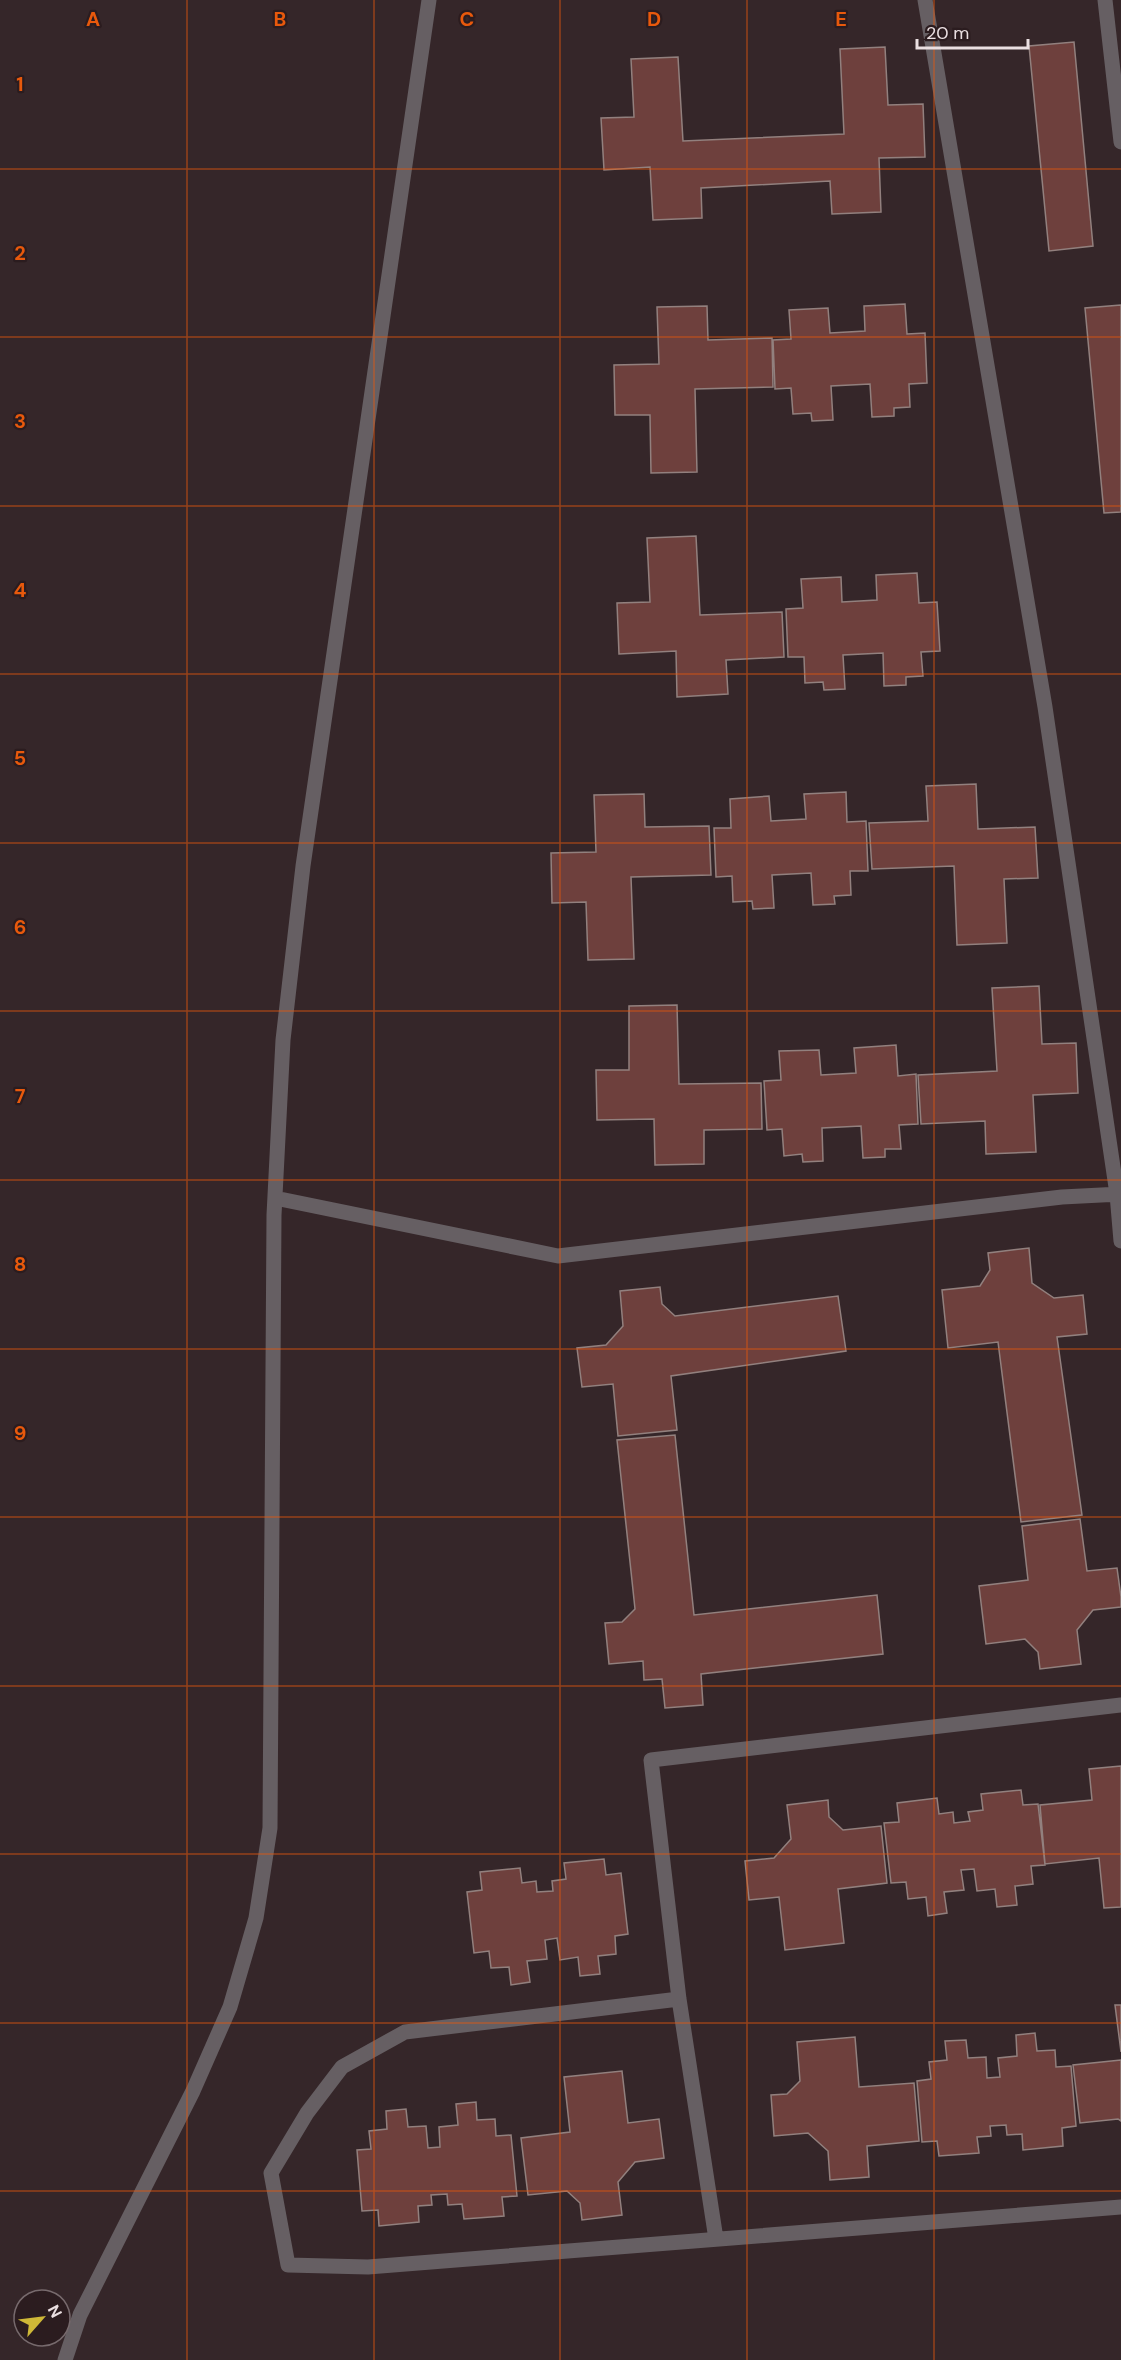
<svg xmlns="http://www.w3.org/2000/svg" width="1121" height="2360" font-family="'DM Sans',sans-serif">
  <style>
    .building { fill: #6e403d; stroke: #92807e; stroke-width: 1.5 }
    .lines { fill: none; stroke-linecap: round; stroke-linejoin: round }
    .minor { stroke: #665f63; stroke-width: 15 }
    .grid { fill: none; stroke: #e8590c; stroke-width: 1.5; stroke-opacity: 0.55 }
    .grid-label { font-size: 20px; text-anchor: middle; font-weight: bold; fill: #e8590c; stroke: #2b1c1f; stroke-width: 4.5; stroke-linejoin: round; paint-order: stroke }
  </style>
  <rect width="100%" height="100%" fill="#352629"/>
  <path class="building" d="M1074,42L1093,246L1049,251L1029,46Z
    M885,47L888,105L923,104L925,157L879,158L881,212L832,214L830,181L701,188L702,218L653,220L650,167L604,170L601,118L634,117L631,59L678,57L683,141L844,134L840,49Z
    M905,304L907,334L925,333L927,383L909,384L910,407L894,408V416L872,417L870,384L831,386L833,420L812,421L811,413L793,414L791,388L775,389L773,340L791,339L789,310L828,308L830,333L865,331L864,306Z
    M1121,305V512L1104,513L1085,308Z
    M707,306L708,340L772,338L773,387L695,389L697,472L651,473L650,415H615L614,365L659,364L657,307Z
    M696,536L700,615L782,612L784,657L726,660L728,694L677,697L676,651L619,654L617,603L650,602L647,538Z
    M917,573L919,603L937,602L940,651L921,652L923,676L906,677V685L884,686L883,653L843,655L845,689L824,690L823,682L805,683L804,657H788L786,609L803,608L801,579L841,577L842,602L877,600L876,575Z
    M976,784L978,829L1035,827L1038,878L1004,879L1007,943L957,945L954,866L872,869L869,823L928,821L926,786Z
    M846,792L847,822L866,821L868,871H850L851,895L834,896L835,904L813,905L811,873L772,875L774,908L753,909L752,901L733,902L732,876L716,877L714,828H731L730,799L769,796L771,821L806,819L804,794Z
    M644,794L645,827L709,826L711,875L631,877L634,959L588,960L586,902L552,903L551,853L596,852L594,795Z
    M1039,986L1042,1044L1076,1043L1078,1093L1033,1095L1036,1152L986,1154L985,1121L921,1124L918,1075L997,1071L992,988Z
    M677,1005L679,1084L761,1083L762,1129L704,1130V1164L655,1165L654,1119L597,1120L596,1070H629V1006Z
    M896,1045L898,1076L916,1074L918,1124L899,1125L901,1149H885V1157L863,1158L861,1126L822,1128L823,1161L803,1162L802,1154L784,1156L782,1129L767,1130L764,1081L781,1080L779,1051L819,1050L821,1075L856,1073L854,1048Z
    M1029,1248L1032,1283L1054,1298L1083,1295L1087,1334L1057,1337L1082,1515L1021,1522L998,1342L948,1348L942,1290L980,1286L990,1270L988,1253Z
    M660,1287L662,1304L675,1316L838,1296L846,1351L671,1376L677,1430L618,1436L613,1384L582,1387L577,1348L606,1345L623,1326L620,1291Z
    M675,1435L694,1615L877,1595L883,1654L701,1674L703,1705L665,1708L662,1679L644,1680L643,1661L609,1664L605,1623L622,1622L635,1609L617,1440Z
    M1080,1519L1087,1571L1117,1568L1121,1597V1607L1093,1610L1077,1630L1081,1664L1040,1669L1038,1652L1025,1639L986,1644L979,1586L1028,1580L1022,1526Z
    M1121,1766V1907L1104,1908L1099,1858L1045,1864L1040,1805L1092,1800L1089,1769Z
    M1021,1790L1023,1805L1038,1804L1045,1865L1031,1866L1033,1884L1015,1886L1017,1905L997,1907L995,1889L977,1891L974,1869L961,1870L964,1890L944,1892L947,1913L928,1916L926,1897L908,1899L906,1882L891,1883L884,1823L899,1822L897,1803L937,1798L939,1814L953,1812L954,1823L970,1821L968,1812L983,1810L981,1794Z
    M828,1800L829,1817L843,1830L881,1826L887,1883L838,1889L844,1943L785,1950L779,1897L749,1900L745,1861L774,1858L791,1839L787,1805Z
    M604,1859L606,1875L621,1873L628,1934L615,1936L616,1954L598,1956L600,1974L580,1976L578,1957L560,1960L557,1938L545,1940L547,1959L527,1961L530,1982L511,1985L509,1967L491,1968L489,1951L474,1953L467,1892L482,1890L480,1872L520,1868L522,1883L536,1881L537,1892L553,1891L552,1881L566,1879L564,1863Z
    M1115,2005H1121V2052Z
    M1035,2033L1037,2051L1055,2050L1056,2067L1071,2066L1076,2126L1062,2128L1063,2146L1023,2150L1022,2134L1007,2135L1006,2125L990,2126L991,2136L977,2137L979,2153L939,2156L937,2141L922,2142L917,2081L931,2079L929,2062L947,2060L945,2041L966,2040L968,2058L986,2057L987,2078L1000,2077L998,2058L1017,2056L1016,2035Z
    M855,2037L859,2087L914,2083L919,2141L867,2146L869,2177L830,2180L828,2151L808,2133L774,2136L771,2095L787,2094L800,2081L797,2042Z
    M1121,2060V2121L1118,2119L1080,2123L1073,2065Z
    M622,2071L628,2123L659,2119L664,2158L635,2162L618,2182L622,2215L582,2220L580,2203L567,2191L528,2195L521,2138L570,2132L564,2077Z
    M476,2102L477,2120L495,2119L496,2136L511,2135L517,2196L502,2197L504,2216L464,2219L462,2204L448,2205L447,2194L431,2195L432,2205L418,2206L419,2222L379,2226L378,2210L362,2211L357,2150L371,2149L369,2131L387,2129L386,2111L406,2109L408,2127L426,2126L428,2148L440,2147L439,2127L458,2125L456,2104Z"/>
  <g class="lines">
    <path class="minor" d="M925,0L1045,707L1117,1194L1121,1241
      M1105,0L1121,142
      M275,1198L558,1256L1062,1197L1121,1194
      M679,1999L405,2032L342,2067L307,2113L271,2173L288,2265L368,2267L1121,2207
      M716,2239L679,1999L651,1760L1121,1705
      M65,2360L80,2315L193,2091L230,2007L256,1918L270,1828L274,1215L283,1040L303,866L429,0"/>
  </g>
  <path class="grid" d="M187,0V2360M374,0V2360M560,0V2360M747,0V2360M934,0V2360M0,169H1121M0,337H1121M0,506H1121M0,674H1121M0,843H1121M0,1011H1121M0,1180H1121M0,1349H1121M0,1517H1121M0,1686H1121M0,1854H1121M0,2023H1121M0,2191H1121"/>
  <g class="grid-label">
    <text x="93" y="26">A</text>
    <text x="280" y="26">B</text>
    <text x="467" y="26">C</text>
    <text x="654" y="26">D</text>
    <text x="841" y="26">E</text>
    <text x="20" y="91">1</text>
    <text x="20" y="260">2</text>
    <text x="20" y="428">3</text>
    <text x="20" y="597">4</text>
    <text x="20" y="765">5</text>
    <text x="20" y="934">6</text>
    <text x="20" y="1103">7</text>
    <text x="20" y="1271">8</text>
    <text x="20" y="1440">9</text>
  </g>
  <g transform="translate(42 2318) rotate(62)"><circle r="28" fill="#2b1c1f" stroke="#776a6d" stroke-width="1.5"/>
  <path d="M0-4.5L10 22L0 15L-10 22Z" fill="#cfb837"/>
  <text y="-9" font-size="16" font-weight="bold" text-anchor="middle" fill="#eadfe1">N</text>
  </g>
  <path d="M917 39v9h111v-9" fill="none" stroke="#eadfe1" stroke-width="3"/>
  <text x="926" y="39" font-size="18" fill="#eadfe1" stroke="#2b1c1f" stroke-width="4.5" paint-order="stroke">20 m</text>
</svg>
